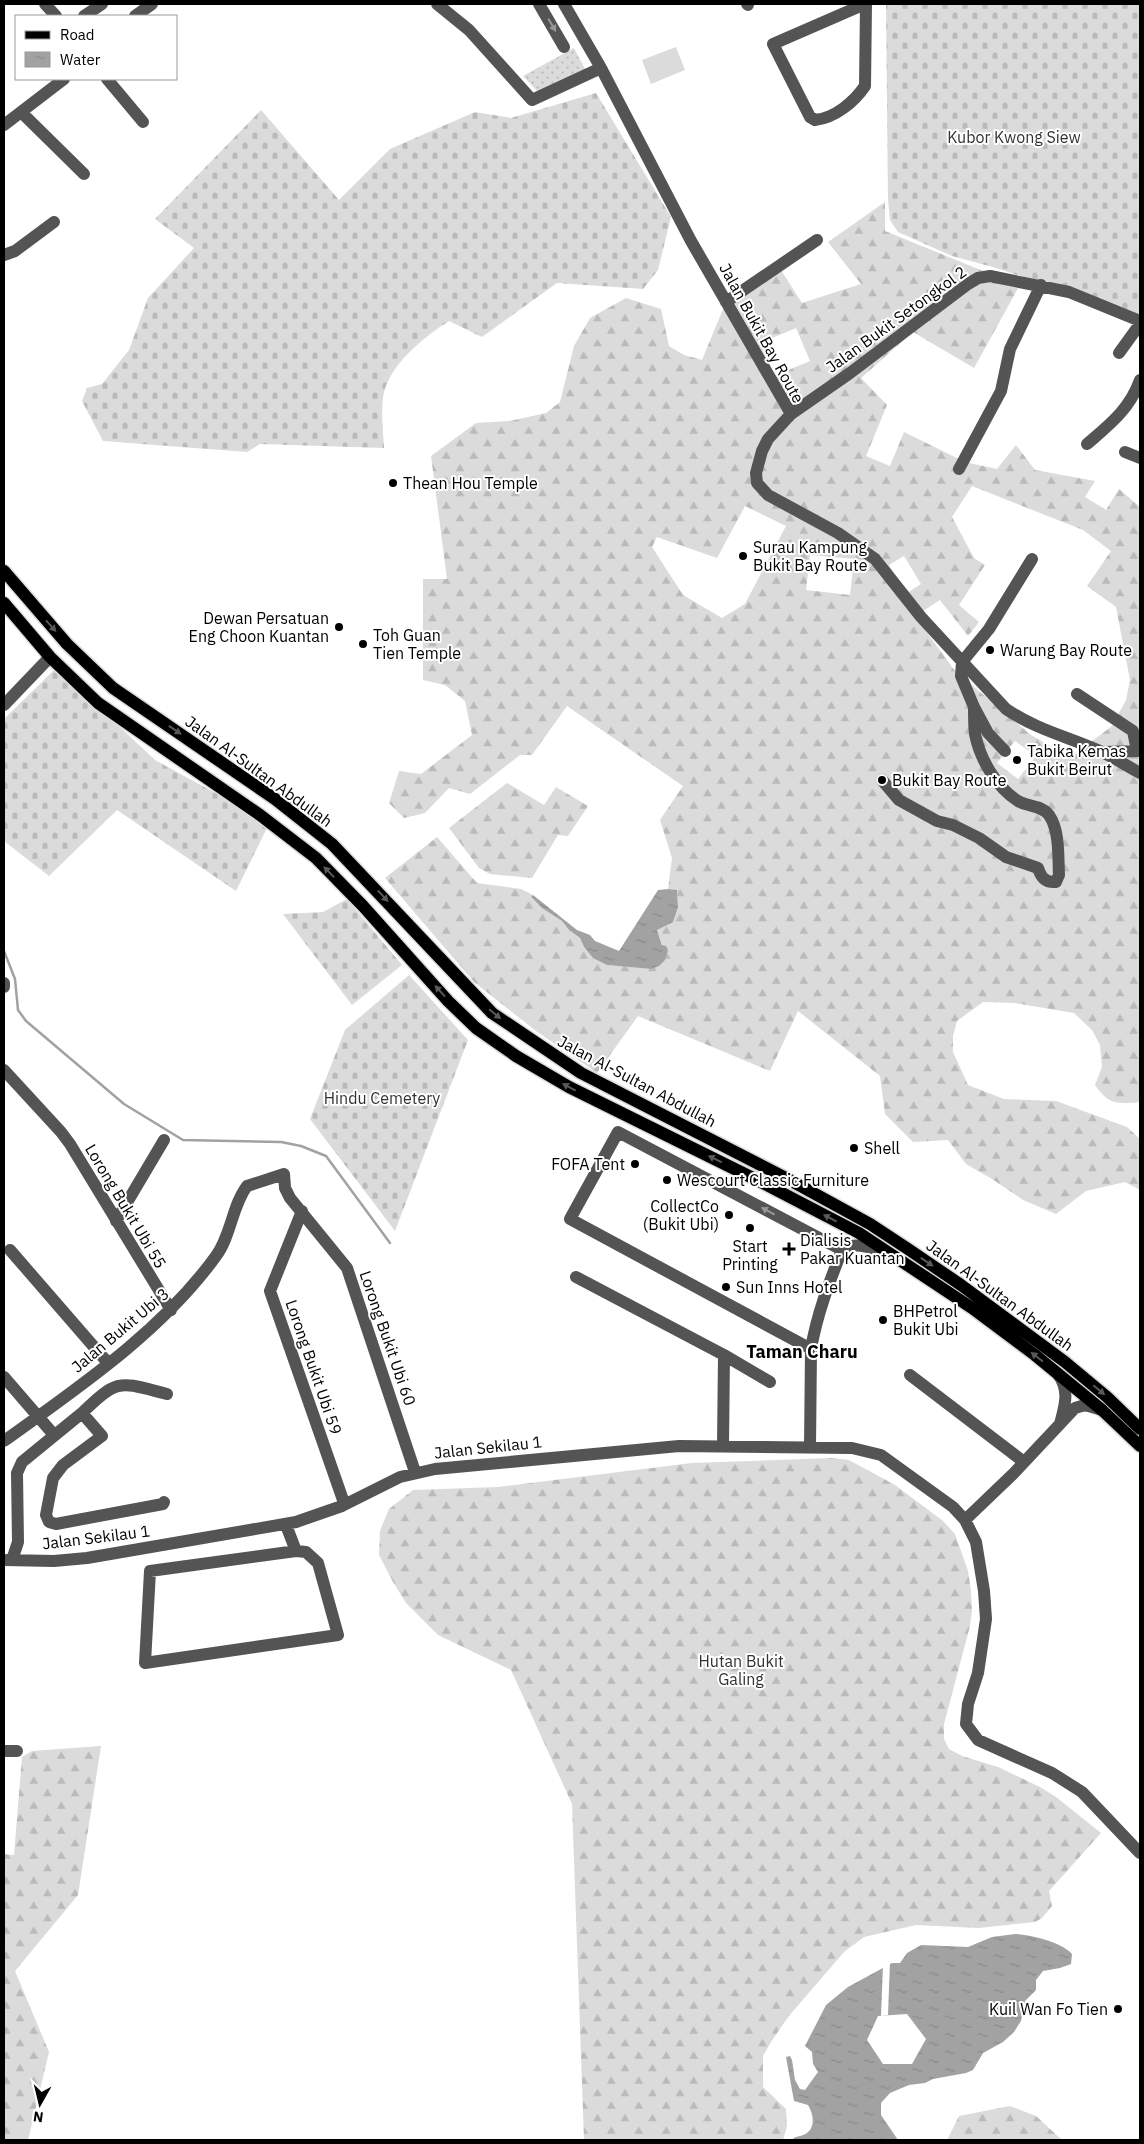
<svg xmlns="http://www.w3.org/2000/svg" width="1144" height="2144" font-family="'IBM Plex Sans',sans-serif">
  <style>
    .forest { fill: url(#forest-firs); fill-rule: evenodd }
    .cemetery { fill: url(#cemetery-stones) }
    .park { fill: url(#park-dots) }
    .pitch { fill: #dbdbdb }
    .water { fill: url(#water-ripples); fill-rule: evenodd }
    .pier { fill: #fff }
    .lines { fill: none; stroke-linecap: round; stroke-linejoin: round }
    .stream { stroke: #a2a2a2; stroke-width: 2.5 }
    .major-casing { stroke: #dbdbdb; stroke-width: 15 }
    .minor { stroke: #545454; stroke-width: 12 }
    .major { stroke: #000; stroke-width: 12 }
    .oneway { fill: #989898 }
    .oneway2 { fill: #595959 }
    .poi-dot { fill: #000; stroke: #fff; stroke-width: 2 }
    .labels { text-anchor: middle; stroke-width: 4; stroke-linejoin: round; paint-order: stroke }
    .park-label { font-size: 16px; fill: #323232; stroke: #fff }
    .street-label { font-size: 16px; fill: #000; stroke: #fff }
    .poi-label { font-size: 16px; fill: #000; stroke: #fff; text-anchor: start }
    .neighbourhood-label { font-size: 18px; font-weight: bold; fill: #000; stroke: #fff }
  </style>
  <defs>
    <pattern id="forest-firs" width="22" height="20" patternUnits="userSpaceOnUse" patternTransform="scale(1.25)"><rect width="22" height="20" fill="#dbdbdb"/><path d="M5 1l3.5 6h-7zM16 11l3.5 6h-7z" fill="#bababa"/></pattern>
    <pattern id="cemetery-stones" width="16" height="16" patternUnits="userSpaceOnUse" patternTransform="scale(1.25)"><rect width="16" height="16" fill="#dbdbdb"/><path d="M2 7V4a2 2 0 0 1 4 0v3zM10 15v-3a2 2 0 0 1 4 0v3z" fill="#bababa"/></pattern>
    <pattern id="park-dots" width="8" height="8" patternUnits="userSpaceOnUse" patternTransform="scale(1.25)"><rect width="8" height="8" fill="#dbdbdb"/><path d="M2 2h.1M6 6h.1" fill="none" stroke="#bababa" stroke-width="1.8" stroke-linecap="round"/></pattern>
    <pattern id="water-ripples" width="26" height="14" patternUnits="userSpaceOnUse" patternTransform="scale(1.25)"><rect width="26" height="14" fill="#a2a2a2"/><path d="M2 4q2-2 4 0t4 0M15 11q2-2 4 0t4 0" fill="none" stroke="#8a8a8a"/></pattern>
  </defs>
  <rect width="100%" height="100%" fill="#fff"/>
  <path class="forest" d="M885,202V231L988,273L1022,281L974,368L913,332L861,378L887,405L866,456L890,466L904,432L965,462L997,469L1016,445L1035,470L1095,481L1085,497L1106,510L1119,489L1140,507V1102C1117,1104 1109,1105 1095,1085L1102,1067L1100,1045L1092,1030L1074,1013L1014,1003L983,1002L957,1021L953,1036V1052L968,1085L1004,1099L1056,1101L1127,1127L1140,1139V1190L1125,1182L1086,1191L1056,1214L1023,1200L992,1179L966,1164L948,1140L913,1142L885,1114L880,1076L798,1011L770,1071L638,1016L597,1073L536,1031L474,982L385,878L437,837L477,883L521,889L533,895L531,898L542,908L562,921L569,930L580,938L584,947L607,965L651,969L663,946L657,930L678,907L677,890L668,889L672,858L660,820L683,786L567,706L532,755H520L470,794L449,788L425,813L404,818L389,803L399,771L421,774L472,735L465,701L445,685L423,680V579H447L431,456L476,423L510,421L546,413L560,402L574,346L590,318L626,298L661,309L669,346L684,355L702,360L726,302L779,267L802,303L861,284L828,242ZM796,328L810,361L774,376L760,343ZM972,486L1083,530L1111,551L1087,586L1116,607L1130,680L1126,700L1112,726L1074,755L1050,746L1031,735L955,671L915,616L940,600L968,636L979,622L959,605L985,565L974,558L952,517ZM745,506L786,526L745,604L722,618L683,595L652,547L657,537L717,558ZM810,555L854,559L850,595L806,590ZM904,556L921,584L907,593L889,565ZM1015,741L1036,756L1018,779L997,763Z
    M507,783L544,805L556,787L588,806L568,836L558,835L532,878L490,874L479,868L449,828Z
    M832,1458L849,1460L895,1485L943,1521L955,1534L968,1571L971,1591L972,1610L970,1626L944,1724V1739L949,1749L962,1756L998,1767L1040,1787L1056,1797L1101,1833L1049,1891L1052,1906L1042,1918L1035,1922L979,1928L916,1925L864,1937L844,1952L788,2017L771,2042L763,2056V2087L786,2109L787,2126L783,2140H584L572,1804L511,1670L438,1635L406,1603L393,1582L379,1555L380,1531L389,1509L413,1490L497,1487L692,1463Z
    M101,1746L78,1895L15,1971L49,2052L28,2140H4V1854L14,1855L22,1757L32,1751Z
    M1010,2106L1036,2116L1062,2140H947L959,2116Z"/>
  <path class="cemetery" d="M886,4H1140V315L993,267L952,256L898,232L890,220L888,200Z
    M596,93L671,217L658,270L643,289L557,283L482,337L449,321C424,337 387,366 383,398C381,414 383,432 384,448L260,444L247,452L103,441L82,401L87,388L102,384L129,350L148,298L194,248L155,219L261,110L339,200L390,149L475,112L511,118Z
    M58,669L155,760L239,806L267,828L236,891L117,810L49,876L4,841V719L54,670Z
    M347,899L402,965L352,1005L283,914L323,912Z
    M409,975L468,1040L395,1231L310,1119L345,1030Z"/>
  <path class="park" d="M574,48L585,69L539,93L523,76Z"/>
  <path class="pitch" d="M676,47L685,70L651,84L642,60Z"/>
  <path class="water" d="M668,889L677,890L678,907L673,922L657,930L662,945L666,946L668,950L665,960L659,966L651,969L607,965L593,958L584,947L580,938L569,930L562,921L542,908L531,897L533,895L577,930L590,935L595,941L619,951L658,890Z
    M1015,1934C1031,1935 1061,1942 1072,1954L1071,1964L1060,1968L1043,1971L1036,1980V1990L1025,2001L1021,2021L1014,2032L1003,2042L983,2053L973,2070L966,2073L933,2079L925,2083L909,2085L890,2093L881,2103V2115L898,2140H792C796,2135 802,2137 807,2133C816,2126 813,2113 808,2105L794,2101L786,2057L790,2056L792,2060L795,2080L800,2089L805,2090L818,2072L813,2064L812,2052L805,2046L826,2005L848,1987L892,1963H900L907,1953L921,1945L968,1947L992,1937ZM907,2014L926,2039L912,2064H883L867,2040L878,2016Z"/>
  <path class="pier" d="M890,1962L888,2015L881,2016L883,1965Z"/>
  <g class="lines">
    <path class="stream" d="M4,951L15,979L18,1010L26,1021L124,1104L183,1140L281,1142L301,1146L326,1156L390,1243"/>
    <defs>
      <path id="major" d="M4,571L67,644L113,688L275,799L332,844L492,1013L581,1073L786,1178L870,1224L908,1249L961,1285L1065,1362L1107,1397L1140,1429
        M4,603L50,657L98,703L260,815L316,858L363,906L448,1001L476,1028L516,1056L569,1087L759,1181L859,1233L972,1308L1035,1355L1102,1410L1140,1446"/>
    </defs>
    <use href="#major" class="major-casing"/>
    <path class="minor" d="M45,4L56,16
      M437,4L469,30L532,100L601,68
      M539,4L564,47
      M564,4L601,68L691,241L791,414L768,439L762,451L756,473L757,483L768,495L838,533L875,559L921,617L1006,709C1037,730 1069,737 1102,752C1115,758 1127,766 1140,773
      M747,4L748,5
      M865,4L773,44L810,117L815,120C835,118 854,102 865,86L866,4
      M84,16L102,4
      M135,16L152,4
      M107,79L143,122
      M21,112L84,174
      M4,125L64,79
      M4,255L15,251L54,222
      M726,302L817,240
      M1119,353L1140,324
      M791,414L850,373L968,284L978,278L990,276L1069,292L1140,321
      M1087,444C1109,425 1130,409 1140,380
      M1125,452L1140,458
      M959,469L1001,391L1010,349L1041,285
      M1077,694L1133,731L1137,751
      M4,705L50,657
      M1005,751L988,733L974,707L961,676L962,662L989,629L1032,559
      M1103,752L1140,751
      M882,780L899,800L937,821L953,825L979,838L1006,857L1038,868C1041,877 1045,883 1056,882L1059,875C1058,857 1060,831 1049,815C1042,805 1028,807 1018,801C996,787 980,759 975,734C974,726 974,716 974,707
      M4,983V987
      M4,1070L61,1132L70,1144L171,1310
      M302,1211L270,1291L343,1500L342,1506
      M116,1221L164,1140
      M10,1250L108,1363
      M842,1250C855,1241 871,1248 885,1252
      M576,1277L724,1355L770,1382
      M811,1349L570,1219L618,1132L842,1250
      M1058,1374C1070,1391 1065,1405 1060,1424
      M910,1375L1024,1462
      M4,1377L54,1435
      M82,1413C119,1377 120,1382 167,1394
      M4,1441C79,1387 162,1331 216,1256C231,1236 232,1206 247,1186L284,1174L285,1188L290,1198L347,1268L415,1472
      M723,1445L724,1355
      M810,1447L811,1349C817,1314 829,1283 842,1250
      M965,1520L1014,1473L1075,1408L1085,1405L1102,1410
      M286,1525L296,1551
      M296,1551L306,1552L318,1563L338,1635L145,1663L150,1571Z
      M4,1560L54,1561L87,1558L296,1522L342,1506L400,1477L435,1469L679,1446L852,1448L881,1455L953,1507L965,1520L976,1542L984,1591L986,1619L978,1673L968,1704L966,1724L978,1740L1052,1773L1082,1792L1140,1853
      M12,1560L18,1542L17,1473L22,1462L82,1413L102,1436L63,1465L53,1478L46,1515L49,1522L56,1524L163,1504L164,1502
      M4,1751H17"/>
    <use href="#major" class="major"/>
  </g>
  <defs><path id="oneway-solid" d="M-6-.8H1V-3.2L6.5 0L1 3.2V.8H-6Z" transform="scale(1.25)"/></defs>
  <g class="oneway">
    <use href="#oneway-solid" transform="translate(552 25) rotate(60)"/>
    <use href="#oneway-solid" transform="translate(768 1211) rotate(-152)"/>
  </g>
  <g class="oneway2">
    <use href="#oneway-solid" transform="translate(51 626) rotate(48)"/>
    <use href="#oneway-solid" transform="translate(175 730) rotate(34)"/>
    <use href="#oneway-solid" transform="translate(329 872) rotate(-134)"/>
    <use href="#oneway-solid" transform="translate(383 896) rotate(47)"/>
    <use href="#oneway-solid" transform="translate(440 991) rotate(-132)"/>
    <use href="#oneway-solid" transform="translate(495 1014) rotate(39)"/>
    <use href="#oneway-solid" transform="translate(569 1087) rotate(-152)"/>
    <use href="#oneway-solid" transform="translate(715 1159) rotate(-154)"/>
    <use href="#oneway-solid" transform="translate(830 1218) rotate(-152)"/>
    <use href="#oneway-solid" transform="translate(927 1262) rotate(34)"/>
    <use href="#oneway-solid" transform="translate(1037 1357) rotate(-143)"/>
    <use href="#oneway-solid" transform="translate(1099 1390) rotate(40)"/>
  </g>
  <g class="poi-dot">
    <circle cx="393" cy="483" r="5"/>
    <circle cx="743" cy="556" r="5"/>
    <circle cx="339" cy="627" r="5"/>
    <circle cx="363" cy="644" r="5"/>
    <circle cx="990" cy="650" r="5"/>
    <circle cx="1017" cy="760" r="5"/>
    <circle cx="882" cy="780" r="5"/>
    <circle cx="854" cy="1148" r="5"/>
    <circle cx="635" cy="1164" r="5"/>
    <circle cx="667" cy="1180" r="5"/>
    <circle cx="729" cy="1215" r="5"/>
    <circle cx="750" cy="1228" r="5"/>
    <path d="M786.5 1241.5h5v5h5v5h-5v5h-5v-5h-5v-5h5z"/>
    <circle cx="726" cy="1287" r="5"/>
    <circle cx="883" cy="1320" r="5"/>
    <circle cx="1118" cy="2009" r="5"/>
  </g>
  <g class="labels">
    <g class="park-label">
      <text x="1014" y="143">Kubor Kwong Siew</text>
      <text x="382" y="1104">Hindu Cemetery</text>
      <text x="741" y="1667">Hutan Bukit<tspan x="741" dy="18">Galing</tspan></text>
    </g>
    <g class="street-label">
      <text transform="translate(896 319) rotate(-36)" y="6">Jalan Bukit Setongkol 2</text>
      <text transform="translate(762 333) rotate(61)" y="6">Jalan Bukit Bay Route</text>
      <text transform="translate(259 771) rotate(36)" y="6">Jalan Al-Sultan Abdullah</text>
      <text transform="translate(637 1081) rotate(28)" y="6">Jalan Al-Sultan Abdullah</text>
      <text transform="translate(126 1206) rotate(59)" y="6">Lorong Bukit Ubi 55</text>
      <text transform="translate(1000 1295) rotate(36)" y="6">Jalan Al-Sultan Abdullah</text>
      <text transform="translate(120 1330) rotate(-40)" y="6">Jalan Bukit Ubi 3</text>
      <text transform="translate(388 1338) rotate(71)" y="6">Lorong Bukit Ubi 60</text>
      <text transform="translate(314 1367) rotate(71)" y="6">Lorong Bukit Ubi 59</text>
      <text transform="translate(488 1447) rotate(-6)" y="6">Jalan Sekilau 1</text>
      <text transform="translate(96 1537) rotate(-7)" y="6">Jalan Sekilau 1</text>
    </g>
    <g class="poi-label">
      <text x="403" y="489">Thean Hou Temple</text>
      <text x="753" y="553">Surau Kampung<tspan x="753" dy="18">Bukit Bay Route</tspan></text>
      <text x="329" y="624" text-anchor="end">Dewan Persatuan<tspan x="329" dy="18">Eng Choon Kuantan</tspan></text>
      <text x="373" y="641">Toh Guan<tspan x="373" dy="18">Tien Temple</tspan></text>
      <text x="1000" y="656">Warung Bay Route</text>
      <text x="1027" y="757">Tabika Kemas<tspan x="1027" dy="18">Bukit Beirut</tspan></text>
      <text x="892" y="786">Bukit Bay Route</text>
      <text x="864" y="1154">Shell</text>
      <text x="625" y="1170" text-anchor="end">FOFA Tent</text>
      <text x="677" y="1186">Wescourt Classic Furniture</text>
      <text x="719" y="1212" text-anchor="end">CollectCo<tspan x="719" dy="18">(Bukit Ubi)</tspan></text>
      <text x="800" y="1246">Dialisis<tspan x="800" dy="18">Pakar Kuantan</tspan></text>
      <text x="750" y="1252" text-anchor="middle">Start<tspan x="750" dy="18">Printing</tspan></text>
      <text x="736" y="1293">Sun Inns Hotel</text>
      <text x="893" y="1317">BHPetrol<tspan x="893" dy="18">Bukit Ubi</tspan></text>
      <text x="1108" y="2015" text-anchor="end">Kuil Wan Fo Tien</text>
    </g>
    <g class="neighbourhood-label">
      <text x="802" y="1358">Taman Charu</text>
    </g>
  </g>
  <rect width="1144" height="2144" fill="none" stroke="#000000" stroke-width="10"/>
  <rect x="15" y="15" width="162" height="65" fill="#ffffff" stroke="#999999"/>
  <rect x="25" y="31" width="25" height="8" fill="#000000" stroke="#999999"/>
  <text x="60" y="40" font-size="15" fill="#000000">Road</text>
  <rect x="25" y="52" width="25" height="15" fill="url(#water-ripples)" stroke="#999999"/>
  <text x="60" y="65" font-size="15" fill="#000000">Water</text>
  <g transform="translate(40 2104) rotate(188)" stroke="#ffffff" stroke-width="4" paint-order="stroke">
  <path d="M0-4L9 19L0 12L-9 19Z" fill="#000000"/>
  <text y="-8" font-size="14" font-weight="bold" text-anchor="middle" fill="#000000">N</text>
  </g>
</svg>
